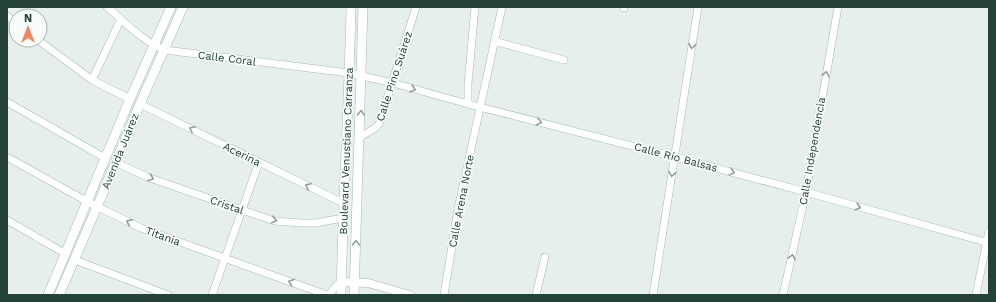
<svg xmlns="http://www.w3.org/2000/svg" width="996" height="302" font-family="'Work Sans',sans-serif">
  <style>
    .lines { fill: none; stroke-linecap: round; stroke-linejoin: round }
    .minor-casing { stroke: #a8b8b2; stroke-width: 8 }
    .tertiary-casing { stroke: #a8b8b2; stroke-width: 9 }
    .secondary-casing { stroke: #a4bbb3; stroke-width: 10 }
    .minor { stroke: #fff; stroke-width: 7 }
    .tertiary { stroke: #fff; stroke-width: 8 }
    .secondary { stroke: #fff; stroke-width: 9 }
    .oneway { stroke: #92a09c }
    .labels { text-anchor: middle; stroke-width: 3.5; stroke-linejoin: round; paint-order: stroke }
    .street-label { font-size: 11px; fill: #24423a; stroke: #f7fbf9 }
  </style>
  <rect width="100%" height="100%" fill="#e6efeb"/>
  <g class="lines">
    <defs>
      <path id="minor" d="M107,7C125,22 142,41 165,50L349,73L393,83L468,104L675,157L806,192L989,243
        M624,8V7
        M7,16L16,23
        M38,40L92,80L130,99
        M494,41L564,60
        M92,80L121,19
        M7,102L105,158
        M140,104L343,203
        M468,104V84L475,7
        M360,137L375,128L379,124L416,7
        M7,157L88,202L141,228L327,295
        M115,162L147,177L274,221L301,223H316L343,218
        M7,220L66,254
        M75,260L168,295
        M212,295L259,162
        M329,295L336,286L341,282
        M444,295L458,209L502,7
        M536,295L545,257
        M653,295L698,7
        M783,295L806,192L838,7
        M976,295L989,231"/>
      <path id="tertiary" d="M341,282L368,283L410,295"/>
      <path id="secondary" d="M48,295L130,99L171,7
        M59,295L97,207L140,104L183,7
        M341,295C343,199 349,103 351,7
        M354,295L363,7"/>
    </defs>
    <use href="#minor" class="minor-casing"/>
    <use href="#tertiary" class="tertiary-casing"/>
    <use href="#secondary" class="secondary-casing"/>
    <use href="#minor" class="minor"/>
    <use href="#tertiary" class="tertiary"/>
    <use href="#secondary" class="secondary"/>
  </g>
  <defs><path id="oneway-chevron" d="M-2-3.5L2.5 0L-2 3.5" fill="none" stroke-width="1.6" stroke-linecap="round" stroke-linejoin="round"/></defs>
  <g class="oneway">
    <use href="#oneway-chevron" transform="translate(692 46) rotate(99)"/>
    <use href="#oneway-chevron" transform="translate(826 74) rotate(-80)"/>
    <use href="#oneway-chevron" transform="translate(413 89) rotate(16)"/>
    <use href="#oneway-chevron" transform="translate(361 113) rotate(-88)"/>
    <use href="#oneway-chevron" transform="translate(539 122) rotate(14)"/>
    <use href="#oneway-chevron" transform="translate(192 129) rotate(-154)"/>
    <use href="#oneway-chevron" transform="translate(732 172) rotate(15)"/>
    <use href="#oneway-chevron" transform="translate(672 174) rotate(99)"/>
    <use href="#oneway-chevron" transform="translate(151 178) rotate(21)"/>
    <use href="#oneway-chevron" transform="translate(308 186) rotate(-154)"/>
    <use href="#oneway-chevron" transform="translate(858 207) rotate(16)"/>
    <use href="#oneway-chevron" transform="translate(274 220) rotate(13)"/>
    <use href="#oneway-chevron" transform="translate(129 222) rotate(-156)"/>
    <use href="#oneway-chevron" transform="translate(356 243) rotate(-88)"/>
    <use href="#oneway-chevron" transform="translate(792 257) rotate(-78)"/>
    <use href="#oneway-chevron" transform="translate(291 282) rotate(-160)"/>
  </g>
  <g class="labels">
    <g class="street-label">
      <text transform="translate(227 58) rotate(7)" y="4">Calle Coral</text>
      <text transform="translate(394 76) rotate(-72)" y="4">Calle Pino Suárez</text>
      <text transform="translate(120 151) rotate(-68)" y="4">Avenida Juárez</text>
      <text transform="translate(346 151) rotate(-88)" y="4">Boulevard Venustiano Carranza</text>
      <text transform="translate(812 151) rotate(-80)" y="4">Calle Independencia</text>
      <text transform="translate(242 154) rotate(26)" y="4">Acerina</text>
      <text transform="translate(676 157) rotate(15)" y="4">Calle Río Balsas</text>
      <text transform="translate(461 201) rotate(-79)" y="4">Calle Arena Norte</text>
      <text transform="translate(227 205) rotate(19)" y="4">Cristal</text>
      <text transform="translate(163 236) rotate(20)" y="4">Titania</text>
    </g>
  </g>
  <rect width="996" height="302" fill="none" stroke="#24423a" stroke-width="16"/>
  <g transform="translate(28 28)"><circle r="19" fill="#f7fbf9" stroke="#a3b1ad"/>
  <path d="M0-3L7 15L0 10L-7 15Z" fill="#f4845f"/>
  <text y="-6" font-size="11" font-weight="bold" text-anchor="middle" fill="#24423a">N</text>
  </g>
</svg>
